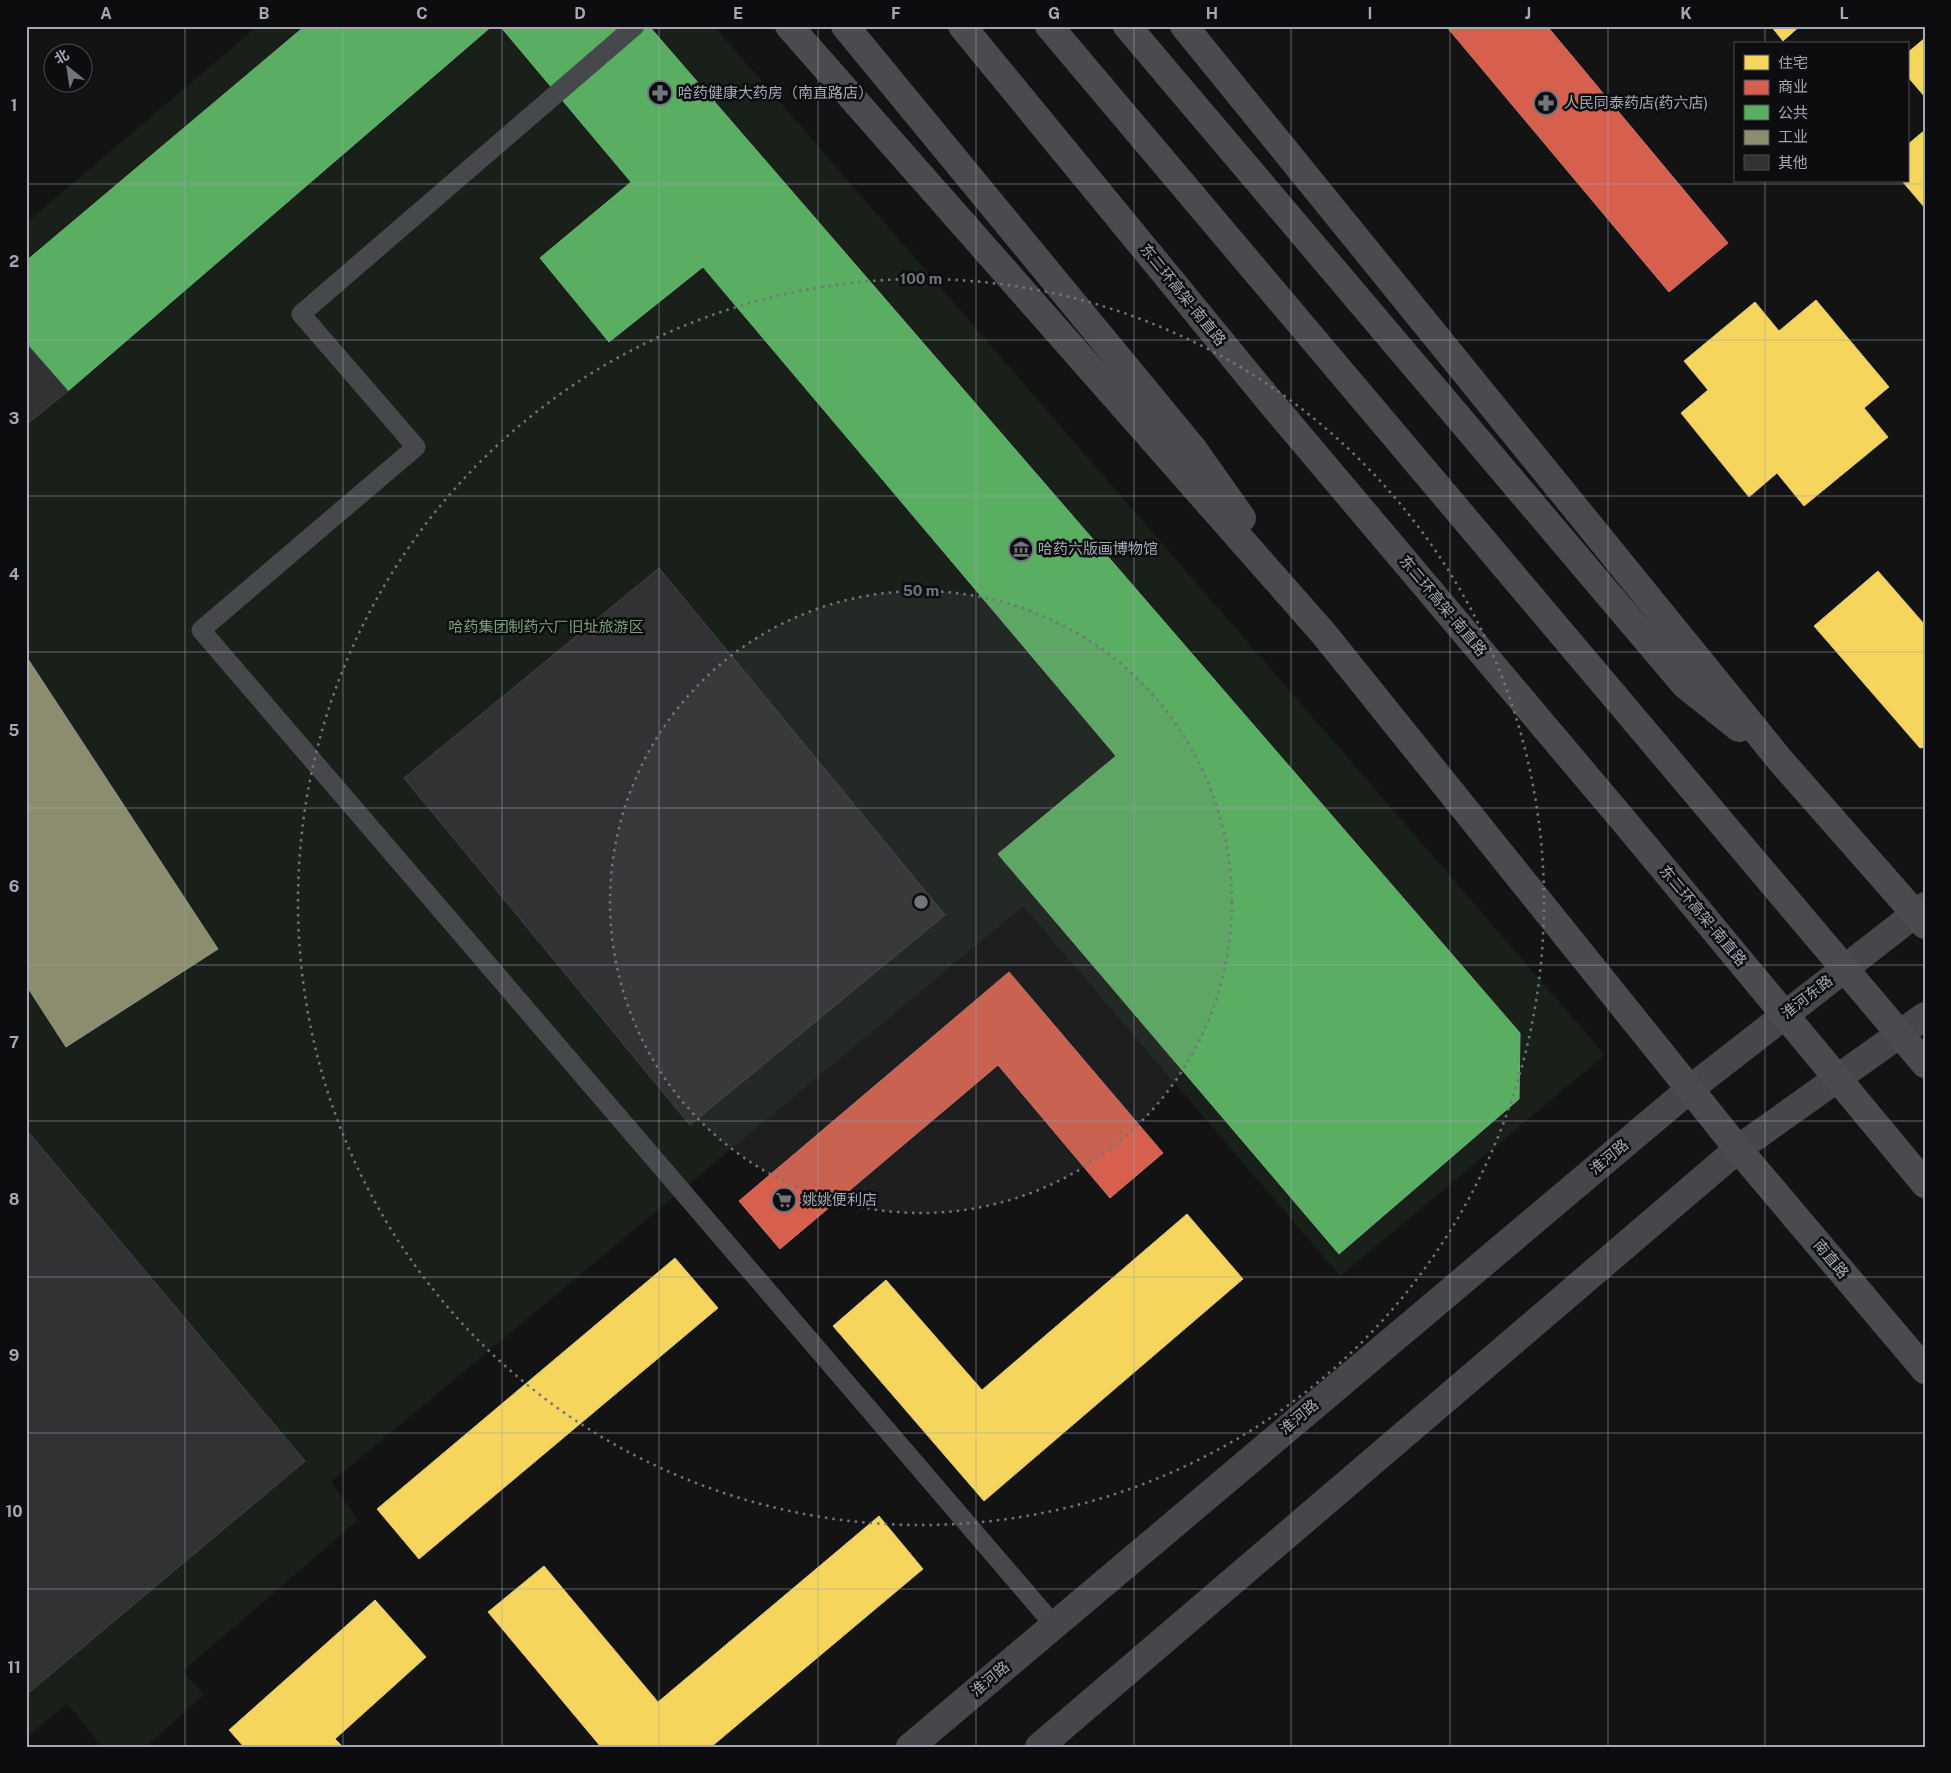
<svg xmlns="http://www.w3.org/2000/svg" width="1951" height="1773" font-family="'Public Sans','Noto Sans SC',sans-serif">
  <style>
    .green { fill: #19201a }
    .homes { fill: #f6d55c; stroke: #ddc877 }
    .shops { fill: #d6604d; stroke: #c7766c }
    .public { fill: #5aae61; stroke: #70ad7a }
    .industry { fill: #8c8c6e; stroke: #939584 }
    .building { fill: #323234; stroke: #424347 }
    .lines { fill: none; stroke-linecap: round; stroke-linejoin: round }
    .service { stroke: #47484c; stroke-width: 19 }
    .secondary { stroke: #46474a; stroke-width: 28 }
    .trunk { stroke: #4a4b4e; stroke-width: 28 }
    .trunk-bridge { stroke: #4a4b4e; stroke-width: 28 }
    .grid { fill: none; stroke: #a3aab6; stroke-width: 1; stroke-opacity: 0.55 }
    .ring { fill: none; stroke: #71757d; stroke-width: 2.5; stroke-dasharray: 2.5 5 }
    .labels { text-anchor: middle; stroke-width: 5; stroke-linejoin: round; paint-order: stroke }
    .poi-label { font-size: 15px; fill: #a3aab6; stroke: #0d0d0f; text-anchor: start }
    .street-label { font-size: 15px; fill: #a3aab6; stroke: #0d0d0f }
    .park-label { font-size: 15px; fill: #79a278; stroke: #0d0d0f }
    .centre { fill: #71757d; stroke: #0d0d0f; stroke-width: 2.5 }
    .ring-label { font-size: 15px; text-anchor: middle; font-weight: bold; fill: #71757d; stroke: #0d0d0f; stroke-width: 5; stroke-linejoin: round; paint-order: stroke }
    .neatline { fill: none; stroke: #a3aab6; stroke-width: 2 }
    .grid-label { font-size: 16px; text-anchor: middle; font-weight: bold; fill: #a3aab6 }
  </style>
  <rect width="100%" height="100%" fill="#131313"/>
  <path class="green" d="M258,26H714L1605,1055L1340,1276L1023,906L331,1482L358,1520L183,1671L204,1695L145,1747H103L67,1704L26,1738V223Z"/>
  <path class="homes" d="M1771,26H1800L1783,41Z
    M1925,38V97L1907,76V53Z
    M1925,130V208L1902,181H1907V145Z
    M1816,300L1889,387L1864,408L1888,437L1804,506L1777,473L1749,497L1681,413L1708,390L1684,361L1755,302L1779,331Z
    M1878,571L1925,625V747L1920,748L1814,626Z
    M1187,1214L1243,1279L984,1501L833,1326L886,1280L982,1390Z
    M675,1258L718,1308L419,1559L377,1509Z
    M879,1516L923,1569L711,1747H601L488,1612L544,1566L658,1702Z
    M375,1600L426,1657L335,1739L343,1747H244L229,1730Z"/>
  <path class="shops" d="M1446,26H1547L1728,243L1669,292Z
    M1009,972L1163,1153L1110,1198L998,1065L780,1249L739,1201Z"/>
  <path class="public" d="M305,26H492L68,391L26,343V261Z
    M500,26H649L1520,1033L1519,1099L1339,1254L998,854L1116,756L703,267L609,342L540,258L631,182Z"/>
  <path class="industry" d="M26,656L218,949L66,1047L26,985Z"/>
  <path class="building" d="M26,343L68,391L26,425Z
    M659,568L945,915L690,1125L404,778Z
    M30,1134L305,1461L26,1695V1137Z"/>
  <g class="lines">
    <path class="service" d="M635,26L301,314L416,447L201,630L1054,1625"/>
    <path class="secondary" d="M910,1747L1690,1089L1925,906
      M1039,1747L1738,1149L1925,1016"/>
    <path class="trunk" d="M789,26L1324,634L1738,1149L1925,1370
      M845,26L1194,450L1242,518
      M1127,26L1685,685L1739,728
      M1184,26L1780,760L1925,925"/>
    <path class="trunk-bridge" d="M962,26L1273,405L1629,827L1925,1184
      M1049,26L1925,1064"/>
  </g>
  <path class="grid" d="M185,26V1747M343,26V1747M502,26V1747M659,26V1747M818,26V1747M976,26V1747M1134,26V1747M1291,26V1747M1450,26V1747M1608,26V1747M1765,26V44M1765,181V1747M26,184H1925M26,340H1925M26,496H1925M26,652H1925M26,808H1925M26,965H1925M26,1121H1925M26,1277H1925M26,1433H1925M26,1589H1925"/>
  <circle cx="921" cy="902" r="311" fill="#71757d" fill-opacity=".12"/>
  <g class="ring">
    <circle cx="921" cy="902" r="311"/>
    <circle cx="921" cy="902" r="623"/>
  </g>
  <defs>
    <symbol id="pharmacy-ring" viewBox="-11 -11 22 22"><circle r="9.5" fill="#0d0d0f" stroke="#71757d" stroke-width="1.5"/><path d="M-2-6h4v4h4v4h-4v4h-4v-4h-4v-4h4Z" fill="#71757d"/></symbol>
    <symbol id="museum-ring" viewBox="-11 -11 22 22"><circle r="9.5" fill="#0d0d0f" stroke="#71757d" stroke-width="1.5"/><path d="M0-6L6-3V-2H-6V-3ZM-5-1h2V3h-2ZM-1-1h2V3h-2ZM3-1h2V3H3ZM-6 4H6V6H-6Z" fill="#71757d"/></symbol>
    <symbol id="supermarket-ring" viewBox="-11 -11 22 22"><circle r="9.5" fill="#0d0d0f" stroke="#71757d" stroke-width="1.5"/><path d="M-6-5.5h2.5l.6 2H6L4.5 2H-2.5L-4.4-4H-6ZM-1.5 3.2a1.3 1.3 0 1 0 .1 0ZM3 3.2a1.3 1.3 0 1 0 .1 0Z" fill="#71757d"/></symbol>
  </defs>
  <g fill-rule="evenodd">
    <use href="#pharmacy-ring" x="646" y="79" width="28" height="28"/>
    <use href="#pharmacy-ring" x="1532" y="89" width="28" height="28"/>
    <use href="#museum-ring" x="1007" y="535" width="28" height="28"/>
    <use href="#supermarket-ring" x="770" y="1186" width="28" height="28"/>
  </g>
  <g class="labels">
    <g class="poi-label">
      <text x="678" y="98">哈药健康大药房（南直路店）</text>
      <text x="1564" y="108">人民同泰药店(药六店)</text>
      <text x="1038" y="554">哈药六版画博物馆</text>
      <text x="802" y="1205">姚姚便利店</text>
    </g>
    <g class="street-label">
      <text transform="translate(1183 295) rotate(51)" y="5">东二环高架-南直路</text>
      <text transform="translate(1443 606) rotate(50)" y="5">东二环高架-南直路</text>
      <text transform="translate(1703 916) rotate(50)" y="5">东二环高架-南直路</text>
      <text transform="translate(1807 997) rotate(-38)" y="5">淮河东路</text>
      <text transform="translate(1609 1157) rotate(-40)" y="5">淮河路</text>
      <text transform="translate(1831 1259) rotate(50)" y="5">南直路</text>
      <text transform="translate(1299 1417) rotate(-40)" y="5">淮河路</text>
      <text transform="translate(990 1679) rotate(-40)" y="5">淮河路</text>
    </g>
    <g class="park-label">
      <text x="546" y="632">哈药集团制药六厂旧址旅游区</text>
    </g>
  </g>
  <circle cx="921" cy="902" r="8" class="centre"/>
  <g class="ring-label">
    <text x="921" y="284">100 m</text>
    <text x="921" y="596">50 m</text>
  </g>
  <rect width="1951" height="1773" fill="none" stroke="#0d0d0f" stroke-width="55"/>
  <rect x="1734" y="42" width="175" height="140" fill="#0d0d0f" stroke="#494c52"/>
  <rect x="1744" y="55" width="25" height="15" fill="#f6d55c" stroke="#494c52"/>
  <text x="1778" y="68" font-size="15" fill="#a3aab6">住宅</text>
  <rect x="1744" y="80" width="25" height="15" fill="#d6604d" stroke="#494c52"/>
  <text x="1778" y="92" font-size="15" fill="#a3aab6">商业</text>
  <rect x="1744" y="105" width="25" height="15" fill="#5aae61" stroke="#494c52"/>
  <text x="1778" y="118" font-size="15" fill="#a3aab6">公共</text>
  <rect x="1744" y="130" width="25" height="15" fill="#8c8c6e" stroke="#494c52"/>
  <text x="1778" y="142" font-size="15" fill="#a3aab6">工业</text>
  <rect x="1744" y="155" width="25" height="15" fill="#323234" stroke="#494c52"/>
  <text x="1778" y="168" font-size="15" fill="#a3aab6">其他</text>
  <g transform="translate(68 68) rotate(330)"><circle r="24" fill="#0d0d0f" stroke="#494c52"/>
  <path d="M0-4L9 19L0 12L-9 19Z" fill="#71757d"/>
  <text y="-8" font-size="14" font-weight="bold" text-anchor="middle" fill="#a3aab6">北</text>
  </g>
  <rect x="28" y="28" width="1896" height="1718" class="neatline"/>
  <g class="grid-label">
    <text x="106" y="19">A</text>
    <text x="264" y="19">B</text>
    <text x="422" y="19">C</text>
    <text x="580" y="19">D</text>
    <text x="738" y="19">E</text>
    <text x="896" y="19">F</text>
    <text x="1054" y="19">G</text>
    <text x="1212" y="19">H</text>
    <text x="1370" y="19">I</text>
    <text x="1528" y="19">J</text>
    <text x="1686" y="19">K</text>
    <text x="1844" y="19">L</text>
    <text x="14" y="111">1</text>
    <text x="14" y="267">2</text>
    <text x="14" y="424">3</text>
    <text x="14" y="580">4</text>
    <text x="14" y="736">5</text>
    <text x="14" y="892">6</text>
    <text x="14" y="1048">7</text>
    <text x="14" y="1205">8</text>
    <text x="14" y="1361">9</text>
    <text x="14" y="1517">10</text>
    <text x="14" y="1673">11</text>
  </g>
</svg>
